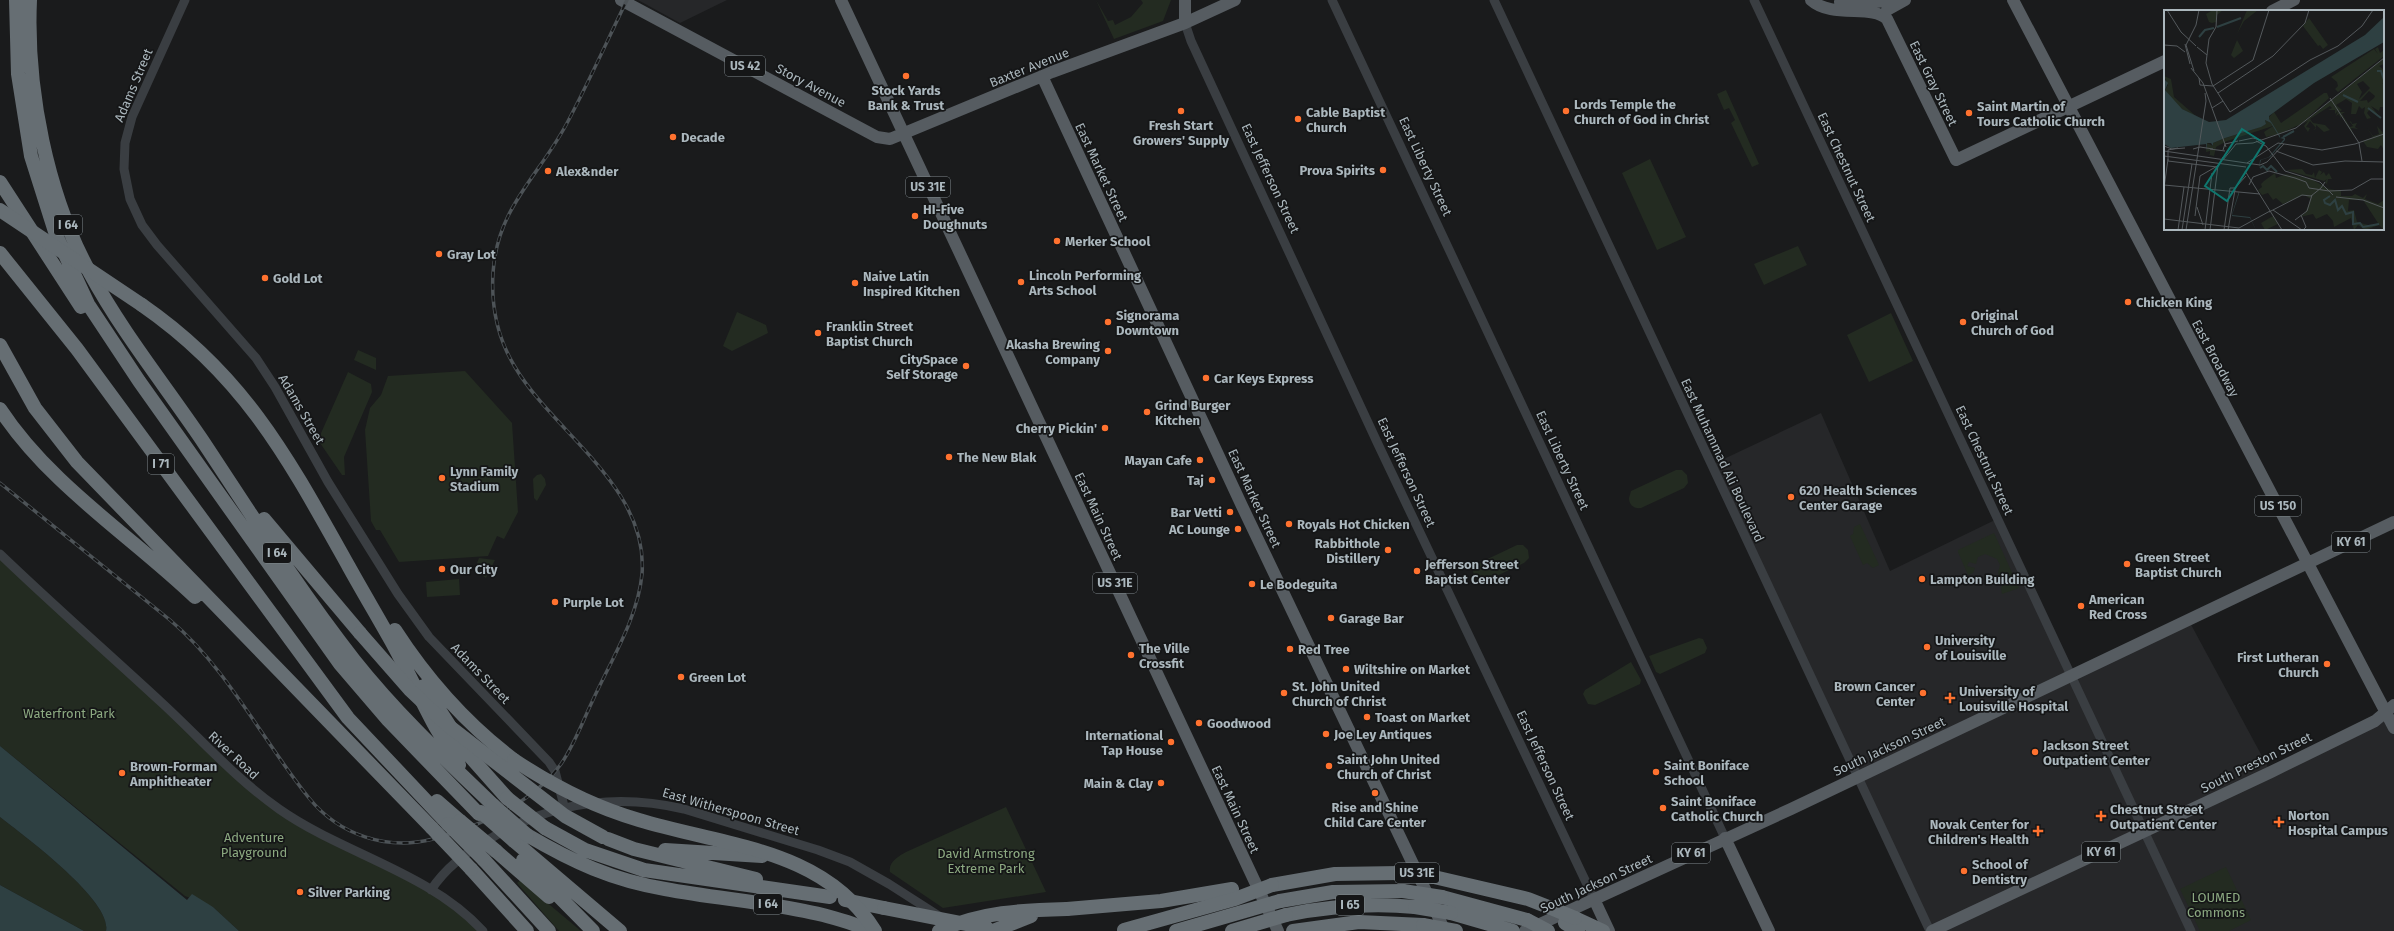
<svg xmlns="http://www.w3.org/2000/svg" width="2394" height="931" font-family="'Fira Sans',sans-serif">
  <style>
    .built { fill: #262729 }
    .green { fill: #232b21 }
    .water { fill: #2e4042 }
    .lines { fill: none; stroke-linecap: round; stroke-linejoin: round }
    .minor { stroke: #3a3e42; stroke-width: 9 }
    .major { stroke: #565c61; stroke-width: 12 }
    .highway { stroke: #666e73; stroke-width: 14 }
    .rail-casing { stroke: #4d5357; stroke-width: 3.5 }
    .rail { stroke: #151617; stroke-width: 2; stroke-dasharray: 6; stroke-linecap: butt }
    .highway-bridge { stroke: #666e73; stroke-width: 14 }
    .poi-dot { fill: #ff722f; stroke: #151617; stroke-width: 1.5 }
    .labels { text-anchor: middle; stroke-width: 3.5; stroke-linejoin: round; paint-order: stroke }
    .shield { fill: #151617; stroke: #7e878b; stroke-width: 1 }
    .shield-label { font-size: 12px; font-weight: bold; fill: #abb7bd }
    .street-label { font-size: 13px; fill: #abb7bd; stroke: #151617 }
    .poi-label { font-size: 13px; font-weight: bold; fill: #abb7bd; stroke: #151617; text-anchor: start }
    .park-label { font-size: 13px; fill: #8ca981; stroke: #151617 }
    .inset-river { fill: none; stroke: #2e4042; stroke-width: 2 }
    .inset-road { fill: none; stroke: #54595c; stroke-width: 1 }
    .view { fill: #0f766e; fill-opacity: 0.15; stroke: #0f766e; stroke-width: 2 }
    .inset-edge { fill: none; stroke: #abb7bd; stroke-width: 2 }
  </style>
  <rect width="100%" height="100%" fill="#1a1b1c"/>
  <path class="built" d="M638,0H727L680,23Z
    M1821,413L1890,571L1997,519L2070,675L2188,619L2270,771L2386,712L2394,728V931H1930L1711,465Z"/>
  <path class="green" d="M1096,0L1108,21L1113,20L1115,25L1131,17L1143,3L1141,0H1171L1163,21L1114,39Z
    M1726,90L1759,164L1752,167L1731,123L1735,120L1729,108L1724,110L1717,94Z
    M1650,159L1686,237L1657,250L1622,173Z
    M1798,246L1807,265L1764,285L1754,264Z
    M737,312L766,325L768,333L732,351L723,346Z
    M1891,313L1913,361L1869,382L1847,335Z
    M358,350L376,358V370L354,360Z
    M465,371L512,423L518,512L504,539L497,536L488,556L399,562L380,530H376L371,521L365,430L370,408L381,395L388,376Z
    M348,372L371,384L372,392L344,457L345,475H342L318,440Z
    M1676,470H1682L1687,475L1688,483L1684,488L1641,508C1634,509 1629,505 1629,498L1631,491Z
    M541,474L545,479L546,485L537,501L534,498L533,479L537,475Z
    M1860,524L1879,565L1873,568L1867,563L1863,565L1850,536L1853,534L1854,527Z
    M1994,533L2019,588L2002,594L2001,589L2003,584L1998,573L2000,565L1997,559L1985,554L1978,557L1976,564L1969,562L1967,566L1975,568L1973,573L1968,575L1958,552V550Z
    M1517,545H1523L1528,550L1529,558L1524,563L1486,581C1478,582 1474,578 1473,571L1475,565Z
    M0,552L263,798L431,890L483,931H239L213,907L185,896L0,746Z
    M479,558L495,560L486,578L483,576L477,563Z
    M459,579L460,595L427,597L426,582Z
    M1699,638L1703,639L1707,648L1705,653L1660,674L1656,672L1649,656Z
    M1631,662L1641,680L1640,684L1595,705L1588,704L1583,694L1585,690Z
    M1006,807L1046,892L943,908L890,872C888,862 899,856 906,852Z
    M0,817C23,835 113,901 106,931H84L0,885Z
    M2226,867L2251,920L2229,931H2200L2180,889Z
    M520,880L581,931H559L517,883Z"/>
  <path class="water" d="M0,746L187,900L192,894L213,907L239,931H106C113,901 23,835 0,817Z
    M0,885L84,931H0Z"/>
  <g class="lines">
    <path class="minor" d="M185,0L132,117L125,143L124,169L130,199L142,225L157,245L256,358L275,387L328,482L398,594L429,637L549,762L555,771L564,806
      M1332,0L1725,838
      M1494,0L1930,931
      M1754,0L2191,931
      M1185,23L1191,41L1377,442L1594,899
      M0,554C53,605 108,653 162,703C201,739 235,778 279,809C343,854 429,872 483,931
      M431,890C446,867 469,850 493,837C553,802 616,793 684,809L818,850L850,862L889,884L939,916"/>
    <path class="major" d="M621,0L877,137L890,139L1052,72L1185,23L1235,0
      M841,0L1278,931
      M1185,0V23
      M1811,0C1832,19 1872,4 1887,19L1956,160L2165,61
      M2013,0L2394,728
      M1840,2L1859,4L1893,0
      M1887,10L1905,0
      M2272,11L2294,0
      M1042,76L1242,506L1445,931
      M1725,838L1769,931
      M1594,899L1609,931
      M1525,931L1791,809L2394,522
      M1932,931L2271,772L2375,721L2394,705"/>
    <path class="highway" d="M16,0L18,74L31,156L56,235L88,304L139,381L340,664L388,720L479,814
      M30,0C26,89 47,195 90,273C122,332 164,384 202,440C251,514 299,590 354,660C396,713 445,759 493,805
      M0,182L81,307
      M0,253L77,349L348,718L448,824
      M142,305C246,377 289,460 349,567C364,594 379,619 394,646C408,672 421,700 435,726C443,740 452,752 459,765
      M0,345L35,408L77,462L432,828
      M0,409C50,485 130,535 195,597
      M264,519L360,633
      M395,630C428,681 465,723 514,760
      M424,686L467,753L507,798
      M437,801L460,821
      M545,828L585,850L644,870L830,897
      M527,835C573,862 612,880 665,889C717,899 771,902 823,915C838,919 855,923 869,931
      M608,839L634,849L756,879
      M514,841L620,931
      M665,850L762,856
      M496,851L549,897
      M484,860L549,931
      M523,860L593,931
      M471,869L527,931
      M1434,877L1528,899L1551,908
      M1272,885L1335,874L1400,873
      M1442,897L1527,920
      M845,900L884,908
      M1280,901L1333,892L1403,891
      M1067,909L1161,901L1232,889
      M1451,913L1513,931
      M1286,915C1330,906 1371,903 1415,907
      M1575,918L1603,931
      M1565,923L1578,931
      M1293,931L1359,922L1423,925"/>
    <defs>
      <path id="rail" d="M0,483L170,620C228,669 262,740 309,798C339,835 387,851 433,839C480,826 531,805 561,764C574,745 582,723 592,702C610,662 638,618 642,574C649,487 554,433 515,367C498,339 491,306 493,273C497,208 538,177 566,125C588,84 607,41 627,0"/>
    </defs>
    <use href="#rail" class="rail-casing"/>
    <use href="#rail" class="rail"/>
    <path class="highway-bridge" d="M0,210L142,305
      M360,633L410,690L445,723L565,816L603,837
      M514,760C553,786 594,807 639,820C724,846 824,848 875,931
      M507,798L545,828
      M493,805L527,835
      M481,812L514,841
      M460,821L496,851
      M448,824L484,860
      M432,828L471,869
      M1400,873L1434,877
      M1403,891L1442,897
      M1415,907L1451,913
      M884,908L987,928
      M1551,908L1575,918
      M1527,920L1548,931
      M1423,925L1456,931
      M1124,930L1235,899L1272,885
      M939,931C980,912 1023,910 1067,909
      M993,931L1031,916
      M1176,931L1280,901
      M1232,931L1286,915"/>
  </g>
  <g class="poi-dot">
    <circle cx="906" cy="76" r="4"/>
    <circle cx="1181" cy="111" r="4"/>
    <circle cx="1566" cy="111" r="4"/>
    <circle cx="1969" cy="113" r="4"/>
    <circle cx="1298" cy="119" r="4"/>
    <circle cx="673" cy="137" r="4"/>
    <circle cx="1383" cy="170" r="4"/>
    <circle cx="548" cy="171" r="4"/>
    <circle cx="915" cy="216" r="4"/>
    <circle cx="1057" cy="241" r="4"/>
    <circle cx="439" cy="254" r="4"/>
    <circle cx="265" cy="278" r="4"/>
    <circle cx="1021" cy="282" r="4"/>
    <circle cx="855" cy="283" r="4"/>
    <circle cx="2128" cy="302" r="4"/>
    <circle cx="1108" cy="322" r="4"/>
    <circle cx="1963" cy="322" r="4"/>
    <circle cx="818" cy="333" r="4"/>
    <circle cx="1108" cy="351" r="4"/>
    <circle cx="966" cy="366" r="4"/>
    <circle cx="1206" cy="378" r="4"/>
    <circle cx="1147" cy="412" r="4"/>
    <circle cx="1105" cy="428" r="4"/>
    <circle cx="949" cy="457" r="4"/>
    <circle cx="1200" cy="460" r="4"/>
    <circle cx="442" cy="478" r="4"/>
    <circle cx="1212" cy="480" r="4"/>
    <circle cx="1791" cy="497" r="4"/>
    <circle cx="1230" cy="512" r="4"/>
    <circle cx="1289" cy="524" r="4"/>
    <circle cx="1238" cy="529" r="4"/>
    <circle cx="1388" cy="550" r="4"/>
    <circle cx="2127" cy="564" r="4"/>
    <circle cx="442" cy="569" r="4"/>
    <circle cx="1417" cy="571" r="4"/>
    <circle cx="1922" cy="579" r="4"/>
    <circle cx="1252" cy="584" r="4"/>
    <circle cx="555" cy="602" r="4"/>
    <circle cx="2081" cy="606" r="4"/>
    <circle cx="1331" cy="618" r="4"/>
    <circle cx="1927" cy="647" r="4"/>
    <circle cx="1290" cy="649" r="4"/>
    <circle cx="1131" cy="655" r="4"/>
    <circle cx="2327" cy="664" r="4"/>
    <circle cx="1346" cy="669" r="4"/>
    <circle cx="681" cy="677" r="4"/>
    <circle cx="1284" cy="693" r="4"/>
    <circle cx="1923" cy="693" r="4"/>
    <path d="M1948 692h4v4h4v4h-4v4h-4v-4h-4v-4h4z"/>
    <circle cx="1367" cy="717" r="4"/>
    <circle cx="1199" cy="723" r="4"/>
    <circle cx="1326" cy="734" r="4"/>
    <circle cx="1171" cy="742" r="4"/>
    <circle cx="2035" cy="752" r="4"/>
    <circle cx="1329" cy="766" r="4"/>
    <circle cx="1656" cy="772" r="4"/>
    <circle cx="122" cy="773" r="4"/>
    <circle cx="1161" cy="783" r="4"/>
    <circle cx="1375" cy="793" r="4"/>
    <circle cx="1663" cy="808" r="4"/>
    <path d="M2099 810h4v4h4v4h-4v4h-4v-4h-4v-4h4z"/>
    <path d="M2277 816h4v4h4v4h-4v4h-4v-4h-4v-4h4z"/>
    <path d="M2036 825h4v4h4v4h-4v4h-4v-4h-4v-4h4z"/>
    <circle cx="1964" cy="871" r="4"/>
    <circle cx="300" cy="892" r="4"/>
  </g>
  <g class="labels">
    <g class="shield">
      <rect x="725" y="56" width="40" height="20" rx="3"/>
      <rect x="906" y="177" width="44" height="20" rx="3"/>
      <rect x="54" y="215" width="28" height="20" rx="3"/>
      <rect x="148" y="454" width="26" height="20" rx="3"/>
      <rect x="2255" y="496" width="46" height="20" rx="3"/>
      <rect x="2332" y="532" width="38" height="20" rx="3"/>
      <rect x="263" y="543" width="28" height="20" rx="3"/>
      <rect x="1093" y="573" width="44" height="20" rx="3"/>
      <rect x="2082" y="842" width="38" height="20" rx="3"/>
      <rect x="1672" y="843" width="38" height="20" rx="3"/>
      <rect x="1395" y="863" width="44" height="20" rx="3"/>
      <rect x="754" y="894" width="28" height="20" rx="3"/>
      <rect x="1336" y="895" width="28" height="20" rx="3"/>
    </g>
    <g class="shield-label">
      <text x="745" y="70">US 42</text>
      <text x="928" y="191">US 31E</text>
      <text x="68" y="229">I 64</text>
      <text x="161" y="468">I 71</text>
      <text x="2278" y="510">US 150</text>
      <text x="2351" y="546">KY 61</text>
      <text x="277" y="557">I 64</text>
      <text x="1115" y="587">US 31E</text>
      <text x="2101" y="856">KY 61</text>
      <text x="1691" y="857">KY 61</text>
      <text x="1417" y="877">US 31E</text>
      <text x="768" y="908">I 64</text>
      <text x="1350" y="909">I 65</text>
    </g>
    <g class="street-label">
      <text transform="translate(1029 67) rotate(-22)" y="5">Baxter Avenue</text>
      <text transform="translate(1934 83) rotate(64)" y="5">East Gray Street</text>
      <text transform="translate(133 85) rotate(-67)" y="5">Adams Street</text>
      <text transform="translate(811 85) rotate(28)" y="5">Story Avenue</text>
      <text transform="translate(1426 166) rotate(65)" y="5">East Liberty Street</text>
      <text transform="translate(1847 167) rotate(65)" y="5">East Chestnut Street</text>
      <text transform="translate(1102 172) rotate(65)" y="5">East Market Street</text>
      <text transform="translate(1271 178) rotate(65)" y="5">East Jefferson Street</text>
      <text transform="translate(2216 358) rotate(62)" y="5">East Broadway</text>
      <text transform="translate(302 409) rotate(60)" y="5">Adams Street</text>
      <text transform="translate(1563 460) rotate(65)" y="5">East Liberty Street</text>
      <text transform="translate(1723 460) rotate(65)" y="5">East Muhammad Ali Boulevard</text>
      <text transform="translate(1985 460) rotate(65)" y="5">East Chestnut Street</text>
      <text transform="translate(1407 472) rotate(65)" y="5">East Jefferson Street</text>
      <text transform="translate(1255 498) rotate(65)" y="5">East Market Street</text>
      <text transform="translate(1099 516) rotate(65)" y="5">East Main Street</text>
      <text transform="translate(481 673) rotate(46)" y="5">Adams Street</text>
      <text transform="translate(1889 746) rotate(-25)" y="5">South Jackson Street</text>
      <text transform="translate(234 755) rotate(43)" y="5">River Road</text>
      <text transform="translate(2256 762) rotate(-26)" y="5">South Preston Street</text>
      <text transform="translate(1546 765) rotate(65)" y="5">East Jefferson Street</text>
      <text transform="translate(1236 809) rotate(65)" y="5">East Main Street</text>
      <text transform="translate(731 811) rotate(16)" y="5">East Witherspoon Street</text>
      <text transform="translate(1596 883) rotate(-25)" y="5">South Jackson Street</text>
    </g>
    <g class="poi-label">
      <text x="906" y="95" text-anchor="middle">Stock Yards<tspan x="906" dy="15">Bank &amp; Trust</tspan></text>
      <text x="1574" y="109">Lords Temple the<tspan x="1574" dy="15">Church of God in Christ</tspan></text>
      <text x="1977" y="111">Saint Martin of<tspan x="1977" dy="15">Tours Catholic Church</tspan></text>
      <text x="1306" y="117">Cable Baptist<tspan x="1306" dy="15">Church</tspan></text>
      <text x="1181" y="130" text-anchor="middle">Fresh Start<tspan x="1181" dy="15">Growers' Supply</tspan></text>
      <text x="681" y="142">Decade</text>
      <text x="1375" y="175" text-anchor="end">Prova Spirits</text>
      <text x="556" y="176">Alex&amp;nder</text>
      <text x="923" y="214">HI-Five<tspan x="923" dy="15">Doughnuts</tspan></text>
      <text x="1065" y="246">Merker School</text>
      <text x="447" y="259">Gray Lot</text>
      <text x="1029" y="280">Lincoln Performing<tspan x="1029" dy="15">Arts School</tspan></text>
      <text x="863" y="281">Naive Latin<tspan x="863" dy="15">Inspired Kitchen</tspan></text>
      <text x="273" y="283">Gold Lot</text>
      <text x="2136" y="307">Chicken King</text>
      <text x="1116" y="320">Signorama<tspan x="1116" dy="15">Downtown</tspan></text>
      <text x="1971" y="320">Original<tspan x="1971" dy="15">Church of God</tspan></text>
      <text x="826" y="331">Franklin Street<tspan x="826" dy="15">Baptist Church</tspan></text>
      <text x="1100" y="349" text-anchor="end">Akasha Brewing<tspan x="1100" dy="15">Company</tspan></text>
      <text x="958" y="364" text-anchor="end">CitySpace<tspan x="958" dy="15">Self Storage</tspan></text>
      <text x="1214" y="383">Car Keys Express</text>
      <text x="1155" y="410">Grind Burger<tspan x="1155" dy="15">Kitchen</tspan></text>
      <text x="1097" y="433" text-anchor="end">Cherry Pickin'</text>
      <text x="957" y="462">The New Blak</text>
      <text x="1192" y="465" text-anchor="end">Mayan Cafe</text>
      <text x="450" y="476">Lynn Family<tspan x="450" dy="15">Stadium</tspan></text>
      <text x="1204" y="485" text-anchor="end">Taj</text>
      <text x="1799" y="495">620 Health Sciences<tspan x="1799" dy="15">Center Garage</tspan></text>
      <text x="1222" y="517" text-anchor="end">Bar Vetti</text>
      <text x="1297" y="529">Royals Hot Chicken</text>
      <text x="1230" y="534" text-anchor="end">AC Lounge</text>
      <text x="1380" y="548" text-anchor="end">Rabbithole<tspan x="1380" dy="15">Distillery</tspan></text>
      <text x="2135" y="562">Green Street<tspan x="2135" dy="15">Baptist Church</tspan></text>
      <text x="1425" y="569">Jefferson Street<tspan x="1425" dy="15">Baptist Center</tspan></text>
      <text x="450" y="574">Our City</text>
      <text x="1930" y="584">Lampton Building</text>
      <text x="1260" y="589">Le Bodeguita</text>
      <text x="2089" y="604">American<tspan x="2089" dy="15">Red Cross</tspan></text>
      <text x="563" y="607">Purple Lot</text>
      <text x="1339" y="623">Garage Bar</text>
      <text x="1935" y="645">University<tspan x="1935" dy="15">of Louisville</tspan></text>
      <text x="1139" y="653">The Ville<tspan x="1139" dy="15">Crossfit</tspan></text>
      <text x="1298" y="654">Red Tree</text>
      <text x="2319" y="662" text-anchor="end">First Lutheran<tspan x="2319" dy="15">Church</tspan></text>
      <text x="1354" y="674">Wiltshire on Market</text>
      <text x="689" y="682">Green Lot</text>
      <text x="1292" y="691">St. John United<tspan x="1292" dy="15">Church of Christ</tspan></text>
      <text x="1915" y="691" text-anchor="end">Brown Cancer<tspan x="1915" dy="15">Center</tspan></text>
      <text x="1959" y="696">University of<tspan x="1959" dy="15">Louisville Hospital</tspan></text>
      <text x="1375" y="722">Toast on Market</text>
      <text x="1207" y="728">Goodwood</text>
      <text x="1334" y="739">Joe Ley Antiques</text>
      <text x="1163" y="740" text-anchor="end">International<tspan x="1163" dy="15">Tap House</tspan></text>
      <text x="2043" y="750">Jackson Street<tspan x="2043" dy="15">Outpatient Center</tspan></text>
      <text x="1337" y="764">Saint John United<tspan x="1337" dy="15">Church of Christ</tspan></text>
      <text x="1664" y="770">Saint Boniface<tspan x="1664" dy="15">School</tspan></text>
      <text x="130" y="771">Brown-Forman<tspan x="130" dy="15">Amphitheater</tspan></text>
      <text x="1153" y="788" text-anchor="end">Main &amp; Clay</text>
      <text x="1671" y="806">Saint Boniface<tspan x="1671" dy="15">Catholic Church</tspan></text>
      <text x="1375" y="812" text-anchor="middle">Rise and Shine<tspan x="1375" dy="15">Child Care Center</tspan></text>
      <text x="2110" y="814">Chestnut Street<tspan x="2110" dy="15">Outpatient Center</tspan></text>
      <text x="2288" y="820">Norton<tspan x="2288" dy="15">Hospital Campus</tspan></text>
      <text x="2029" y="829" text-anchor="end">Novak Center for<tspan x="2029" dy="15">Children's Health</tspan></text>
      <text x="1972" y="869">School of<tspan x="1972" dy="15">Dentistry</tspan></text>
      <text x="308" y="897">Silver Parking</text>
    </g>
    <g class="park-label">
      <text x="69" y="718">Waterfront Park</text>
      <text x="254" y="842">Adventure<tspan x="254" dy="15">Playground</tspan></text>
      <text x="986" y="858">David Armstrong<tspan x="986" dy="15">Extreme Park</tspan></text>
      <text x="2216" y="902">LOUMED<tspan x="2216" dy="15">Commons</tspan></text>
    </g>
  </g>
  <g transform="translate(2164 10)">
    <rect width="220" height="220" fill="#1a1b1c"/>
    <path d="M49,0H59L53,5L52,12L48,13L45,12L42,4ZM83,0H94L80,11L73,24ZM145,8L164,35L159,39L156,35L154,36L139,16ZM73,30L79,41L70,48L67,45ZM214,37L216,43L220,40V46L174,82L167,87L174,82L171,79L174,76L173,72L167,67L210,39L214,44L211,39ZM220,48V54L215,56L220,60V73L218,74H220V97H216L215,101L207,96L215,106L206,99L203,103L207,108L203,109L200,103L201,97L198,99L195,96L192,104H187L188,93L182,89L172,95L178,100L175,102H181L178,104L186,117L189,116L186,112L187,111L188,114L193,113L191,117L194,119L187,118L190,126L177,105V109L175,104L172,106L174,101L171,104V100H164L168,98L166,96L146,109L149,113L161,115L166,120L160,122L152,115V119L149,120L152,118L146,111L142,117L146,118L144,122L140,116L144,111L138,114ZM199,71L206,78L195,89L198,82L193,74ZM205,81L211,86L210,88L204,93L203,90L196,91ZM0,66L7,69L10,87L33,107L18,99L13,100L1,80L4,75ZM160,83H163L165,88L137,114L115,124L110,116L115,124L102,127L100,122L109,116L63,131L52,137L50,146L45,145L46,144V141L42,142L43,133L49,136V133L61,128L93,118L102,114L101,110L107,113L104,108L110,102L117,113ZM213,116L220,124V140L217,135L214,139L203,137L199,131L209,127L203,118L209,126L215,124ZM138,159L142,164L148,165L150,162L151,168L155,160L158,162L156,165L160,162L162,166L165,163L168,169H164L163,174L168,180L161,172L163,169L160,171L122,160ZM111,163L112,168L122,164L147,169L165,179L177,181V186H188L191,184L199,188L203,184L201,189L214,194L220,190V220L215,215L201,220L194,215L190,220L187,208L170,217L169,211L163,204L152,209L149,204L136,207L141,203L147,189L140,185L119,194L112,188L109,190L104,183L98,185L94,180L98,177L97,174L100,171ZM185,190H204H199L214,213L208,216L193,212L190,200L184,201ZM109,206L114,214L101,220L97,213Z" fill="#232b21" fill-rule="evenodd"/>
    <path d="M220,7V32L150,73L105,106V109L108,113L116,126V128L119,127L121,128V130L106,147L97,150L95,158L75,181V184L68,205L86,207L92,220L86,208L68,206V204L75,181L95,158L96,150L105,147L120,129L116,128L107,113L101,110L102,114L97,117L61,128L49,133V136L47,133H43V141L42,134L7,138L0,134V69L4,73L1,80L18,99L45,112L62,110L201,25Z" fill="#2e4042"/>
    <path class="inset-river" d="M53,17L77,8M35,27L41,20L50,18M213,61H217L220,70M179,85L194,92M204,98L217,108M119,127L130,121M96,158L99,156L103,160L107,156L113,162M166,186L160,190L161,193L166,195L171,190L174,200L178,196L182,204L189,202V214L196,213L199,217L215,214"/>
    <path class="inset-road" d="M3,0L17,22L32,36M53,0L52,17L45,29L42,53L48,74L66,102L146,50L174,36L198,16L209,0M21,34L26,54M0,35L13,36L21,42M33,37L43,45M27,58L39,73L62,137M30,61L22,35L32,15L35,0M35,68L36,75L49,76L89,50L105,0M54,83L109,46L141,13L145,0M166,88L195,133L198,151M48,98L59,91M75,131L89,128L97,130M92,131L102,136L121,161L156,172L169,185M0,136L8,139L21,138M29,139L36,137L49,139M46,139L61,141M59,140L61,134L74,131M0,141L96,155L103,152L120,134M112,141L149,155L181,151L220,152M0,146L82,157M59,150L72,134L89,133L132,118L220,48M4,151L53,157M4,151V140L14,138M83,153L114,133L158,140L191,134L220,124M81,161L118,220M0,175L96,184M85,175L89,167L105,161L131,168L142,172L145,178L165,181L188,180L207,169H220M0,178L4,149M71,178L82,166M172,187L199,190L220,198M33,197L39,215M109,200L138,220M105,202L138,185L147,186L157,178L161,172M137,205L142,217L139,220M31,206L36,166L55,155L59,147M0,209L75,218L106,201M131,210L143,201L148,185M14,220L20,177M18,220L28,154M22,220L42,91L41,83M41,220L48,163M46,220L54,155M60,220L66,178H71M64,220L71,180"/>
    <path class="view" d="M78,119L100,133L63,191L41,176Z"/>
    <rect width="220" height="220" class="inset-edge"/>
  </g>
</svg>
